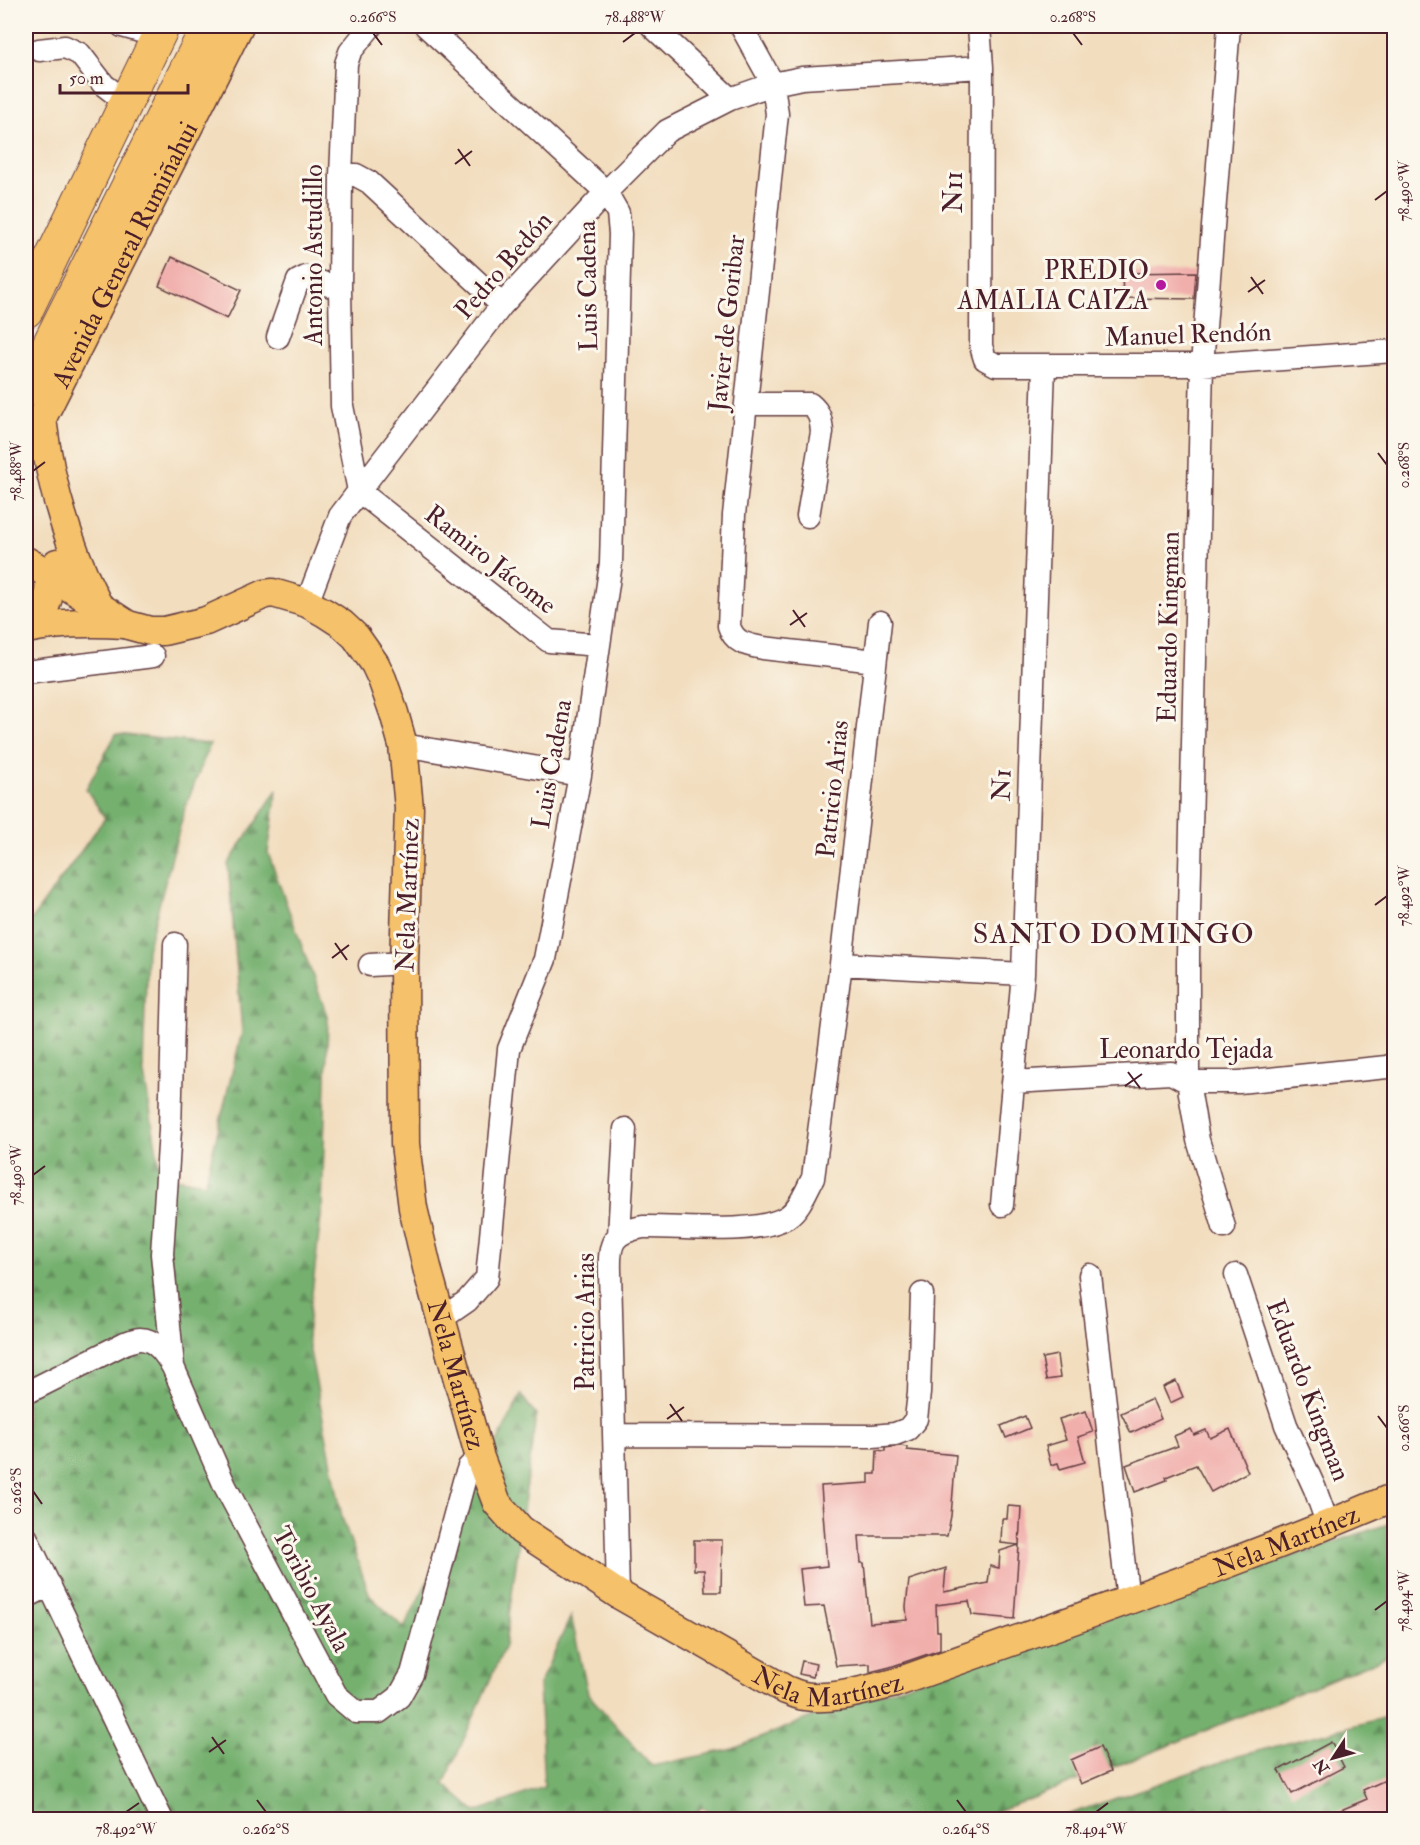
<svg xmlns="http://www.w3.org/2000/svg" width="1420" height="1845" font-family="'IM FELL Double Pica',serif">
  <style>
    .forest { fill: url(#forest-firs); stroke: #60684c; stroke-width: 1.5 }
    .building { fill: #f1afac }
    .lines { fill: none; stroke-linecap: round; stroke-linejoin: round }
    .minor-casing { stroke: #633c41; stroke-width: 25 }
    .major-casing { stroke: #633c41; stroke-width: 31 }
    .highway-casing { stroke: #633c41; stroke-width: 35 }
    .minor { stroke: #fff; stroke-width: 22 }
    .major { stroke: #f5c16b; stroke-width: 28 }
    .highway { stroke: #f5c16b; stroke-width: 33 }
    .ticks { fill: none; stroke: #4a1f2b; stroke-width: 2 }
    .poi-dot { fill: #b5179e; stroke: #fbf7ec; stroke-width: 2 }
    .labels { text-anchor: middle; stroke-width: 6; stroke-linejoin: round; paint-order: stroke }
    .street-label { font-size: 26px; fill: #4a1f2b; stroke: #fbf7ec }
    .poi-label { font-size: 26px; fill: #4a1f2b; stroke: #fbf7ec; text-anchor: end }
    .quarter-label { font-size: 28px; letter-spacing: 1.5px; fill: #4a1f2b; stroke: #fbf7ec }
    .neatline { fill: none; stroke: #4a1f2b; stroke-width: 2 }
    .ticks-label { font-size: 15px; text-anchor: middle; fill: #4a1f2b }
  </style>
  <defs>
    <pattern id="forest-firs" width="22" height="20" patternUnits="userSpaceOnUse" patternTransform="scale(1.5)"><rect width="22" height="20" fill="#75b06e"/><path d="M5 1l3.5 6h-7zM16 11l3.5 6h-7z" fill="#628f5b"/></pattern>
  </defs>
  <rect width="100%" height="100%" fill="#fbf7ec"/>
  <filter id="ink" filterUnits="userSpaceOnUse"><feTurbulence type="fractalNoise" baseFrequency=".0167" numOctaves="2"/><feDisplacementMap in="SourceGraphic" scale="12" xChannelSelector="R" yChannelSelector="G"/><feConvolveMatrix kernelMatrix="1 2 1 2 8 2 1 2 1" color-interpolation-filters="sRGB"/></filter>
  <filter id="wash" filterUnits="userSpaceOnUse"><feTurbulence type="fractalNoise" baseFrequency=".008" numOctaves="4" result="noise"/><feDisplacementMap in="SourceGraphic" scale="24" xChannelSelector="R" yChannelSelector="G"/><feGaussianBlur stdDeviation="1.35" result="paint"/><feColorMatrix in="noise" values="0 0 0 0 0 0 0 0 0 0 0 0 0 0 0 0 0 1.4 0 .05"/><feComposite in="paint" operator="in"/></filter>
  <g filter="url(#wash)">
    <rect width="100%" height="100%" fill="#f2ddbe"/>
    <path class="forest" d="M116,734L210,744L185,808L147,950L143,1068L161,1176L205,1183L242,1032L228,864L277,790L268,853L328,1018L322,1208L307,1336L342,1517L370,1596L404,1628L521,1395L536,1415L505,1646L444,1784L476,1812L544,1787L539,1685L571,1616L588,1694L652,1766L733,1749L817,1715L1394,1522V1654L1155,1751L977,1819L732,1820L700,1807L698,1820L26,1819V921L32,919L105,818L86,789Z
      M1394,1715V1803L1345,1819L1053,1820L1235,1757Z"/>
    <g id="blocks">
      <path class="building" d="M172,257L241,290L227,319L159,286Z
        M1196,272L1194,299L1123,298L1122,273Z
        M1057,1355L1060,1378L1046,1380L1042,1358Z
        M1176,1381L1183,1397L1170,1403L1163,1387Z
        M1152,1399L1161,1419L1131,1433L1121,1413Z
        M1086,1411L1093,1432L1078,1437L1085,1462L1060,1469L1058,1463L1051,1465L1046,1446L1066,1440L1059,1419Z
        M1025,1416L1030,1428L1006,1438L1001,1426Z
        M1191,1429L1194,1435L1206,1430L1210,1438L1230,1429L1248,1472L1211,1492L1196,1465L1166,1477L1167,1480L1135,1492L1126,1465L1178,1446L1174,1436Z
        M900,1446L907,1447V1450L956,1455L951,1516L947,1536H859L861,1563H864L870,1623L907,1620L906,1606L909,1580L946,1568L944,1592L988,1583L990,1566L999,1568L1000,1551L1019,1545L1014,1619L972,1615L969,1601L936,1605L937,1631H940V1650L890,1667L870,1672V1664L836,1666L824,1606L804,1607L800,1569L827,1566L821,1486L869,1483V1474H876L877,1450L885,1451V1448Z
        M1008,1506L1021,1507L1019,1545L1001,1543L1002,1519H1007Z
        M694,1540H722L721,1592H705L704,1570H694Z
        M802,1661L816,1664L813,1677L799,1674Z
        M1331,1742L1344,1767L1292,1794L1279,1770Z
        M1100,1747L1111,1771L1081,1784L1071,1760Z
        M1390,1778L1395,1787V1820H1317L1367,1799L1363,1790Z"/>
    </g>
  </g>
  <g filter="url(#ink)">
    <use href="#blocks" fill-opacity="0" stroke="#633c41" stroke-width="1.5"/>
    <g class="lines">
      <defs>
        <path id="minor" d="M122,26L157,36
          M371,26L350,52L346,64L341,175L340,289L342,406L359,491L549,641L599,645
          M426,26L606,192L618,213L620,234L611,563L580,775L545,959L509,1049L487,1278L467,1301L441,1319
          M652,26L730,99
          M741,26L773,84L777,114L734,515L729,626C734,643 747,645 763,648L875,661
          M979,26L982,67L981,346L985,359L996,365H1202L1394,351
          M39,50L65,47L80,54L104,85L126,102
          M341,175H356L369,182L502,305
          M278,337L298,281L306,277L340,289
          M746,404H810C820,412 821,420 822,432L808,516
          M307,603L340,516L359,491L502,305L606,192L667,131L730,99L773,84L802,78L982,67
          M26,672L153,656
          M403,745L580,775
          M841,964L880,622
          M370,965L404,963
          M1013,1082L1171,1073L1188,1082H1239L1387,1067L1394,1064
          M1002,1205L1023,974L1044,366
          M1224,1227L1198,1140L1188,1082V954L1202,365L1229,26
          M619,1235L625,1129
          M1090,1275L1128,1600
          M1236,1275L1286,1425L1315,1489L1328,1525
          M173,1366L162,1254L170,1130L175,944
          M26,1393L125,1343C129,1342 135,1339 140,1339C156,1339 166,1355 173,1367L225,1486L336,1695L356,1712H379L399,1697L412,1674L464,1481L469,1467L480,1458
          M615,1435L873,1436L895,1434L908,1429L916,1419L919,1393L922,1294
          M26,1537L162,1820
          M618,1594L610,1271C609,1241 613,1233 643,1227C681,1226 756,1236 787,1217C800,1208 806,1191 813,1178L841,964L1023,974
          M26,1597L50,1585"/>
        <g id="major">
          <path d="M42,419C50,485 68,546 98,605"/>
          <path id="s1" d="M26,450L239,26"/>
          <path id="s2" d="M26,561L49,574L128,625L150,631H164L206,621L265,594L273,593L307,603L325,613L342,624L356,637L375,664L382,679L394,713L403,745L409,808L404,963L405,1144L413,1208L428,1272L480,1458L497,1503L521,1530L618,1594L786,1690C792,1692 798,1695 804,1696C832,1701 868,1689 895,1683C1062,1623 1231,1567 1394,1497"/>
          <path d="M26,626C47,610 51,600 49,574L57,563"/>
          <path d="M26,629C58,622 92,622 125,624"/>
        </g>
        <path id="highway" d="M26,311L163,26
          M26,390L208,26"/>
      </defs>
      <use href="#minor" class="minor-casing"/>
      <use href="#major" class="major-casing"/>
      <use href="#highway" class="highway-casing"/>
      <use href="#minor" class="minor"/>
      <use href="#major" class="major"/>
      <use href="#highway" class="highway"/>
    </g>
  </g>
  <path class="ticks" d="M373,33L382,45M1073,33L1082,45M623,42L635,33M458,149L470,166M455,164L472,151M1375,200L1387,191M1251,277L1263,294M1248,292L1265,280M1378,453L1387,465M33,471L45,462M793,610L805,627M790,625L807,613M1375,905L1387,896M335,943L347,960M332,958L349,945M1128,1072L1140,1088M1125,1086L1142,1074M33,1175L45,1166M670,1404L682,1421M1378,1416L1387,1428M667,1419L684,1407M33,1491L42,1504M1375,1610L1387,1601M212,1737L224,1754M209,1752L226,1740M257,1800L266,1812M957,1800L966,1812M126,1812L139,1803M1096,1812L1108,1803"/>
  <circle class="poi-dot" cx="1161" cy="285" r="6"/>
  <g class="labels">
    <g class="street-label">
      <text transform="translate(953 192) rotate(-90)" y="9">N11</text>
      <text dy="9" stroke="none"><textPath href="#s1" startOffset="219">Avenida General Rumiñahui</textPath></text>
      <text transform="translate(313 255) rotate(-90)" y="9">Antonio Astudillo</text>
      <text transform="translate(503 265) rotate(-49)" y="9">Pedro Bedón</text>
      <text transform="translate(587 286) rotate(-91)" y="9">Luis Cadena</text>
      <text transform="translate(726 323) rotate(-84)" y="9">Javier de Goribar</text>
      <text transform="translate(1188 334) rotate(-2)" y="9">Manuel Rendón</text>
      <text transform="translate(491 559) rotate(38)" y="9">Ramiro Jácome</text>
      <text transform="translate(1168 627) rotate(-89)" y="9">Eduardo Kingman</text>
      <text transform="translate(551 764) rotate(-80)" y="9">Luis Cadena</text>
      <text transform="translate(1001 785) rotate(-88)" y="9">N1</text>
      <text transform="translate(832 789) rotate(-84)" y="9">Patricio Arias</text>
      <text transform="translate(407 895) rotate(-88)" y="9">Nela Martínez</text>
      <text x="1186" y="1058">Leonardo Tejada</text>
      <text transform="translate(585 1322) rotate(-90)" y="9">Patricio Arias</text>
      <text dy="9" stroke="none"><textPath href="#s2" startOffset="1124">Nela Martínez</textPath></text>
      <text transform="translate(1309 1390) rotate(69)" y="9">Eduardo Kingman</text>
      <text dy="9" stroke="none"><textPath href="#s2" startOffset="2132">Nela Martínez</textPath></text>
      <text transform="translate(312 1589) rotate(62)" y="9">Toribio Ayala</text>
      <text dy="9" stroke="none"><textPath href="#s2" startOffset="1646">Nela Martínez</textPath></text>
    </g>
    <g class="poi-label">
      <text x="1149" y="279">PREDIO<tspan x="1149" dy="30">AMALIA CAIZA</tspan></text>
    </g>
    <g class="quarter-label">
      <text x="1114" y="943">SANTO DOMINGO</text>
    </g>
  </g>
  <rect width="1420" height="1845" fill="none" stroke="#fbf7ec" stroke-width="66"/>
  <g transform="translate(1333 1758) rotate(234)" stroke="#fbf7ec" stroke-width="4.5" paint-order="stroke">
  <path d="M0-4.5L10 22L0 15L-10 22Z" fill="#4a1f2b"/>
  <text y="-9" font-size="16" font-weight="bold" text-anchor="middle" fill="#4a1f2b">N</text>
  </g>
  <path d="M60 84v9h128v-9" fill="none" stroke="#4a1f2b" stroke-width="3"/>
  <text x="69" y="84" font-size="18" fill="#4a1f2b" stroke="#fbf7ec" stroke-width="4.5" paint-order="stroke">50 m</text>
  <rect x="33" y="33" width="1354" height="1779" class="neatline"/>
  <g class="ticks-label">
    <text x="373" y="22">0.266°S</text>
    <text x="635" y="22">78.488°W</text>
    <text x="1073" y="22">0.268°S</text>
    <text transform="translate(1404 191) rotate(-90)" y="5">78.490°W</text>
    <text transform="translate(1404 465) rotate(-90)" y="5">0.268°S</text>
    <text transform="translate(16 471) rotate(-90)" y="5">78.488°W</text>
    <text transform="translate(1404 896) rotate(-90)" y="5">78.492°W</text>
    <text transform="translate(16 1175) rotate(-90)" y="5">78.490°W</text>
    <text transform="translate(1404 1428) rotate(-90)" y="5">0.266°S</text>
    <text transform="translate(16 1491) rotate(-90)" y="5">0.262°S</text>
    <text transform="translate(1404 1601) rotate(-90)" y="5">78.494°W</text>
    <text x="126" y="1834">78.492°W</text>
    <text x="266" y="1834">0.262°S</text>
    <text x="966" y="1834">0.264°S</text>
    <text x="1096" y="1834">78.494°W</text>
  </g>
</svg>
